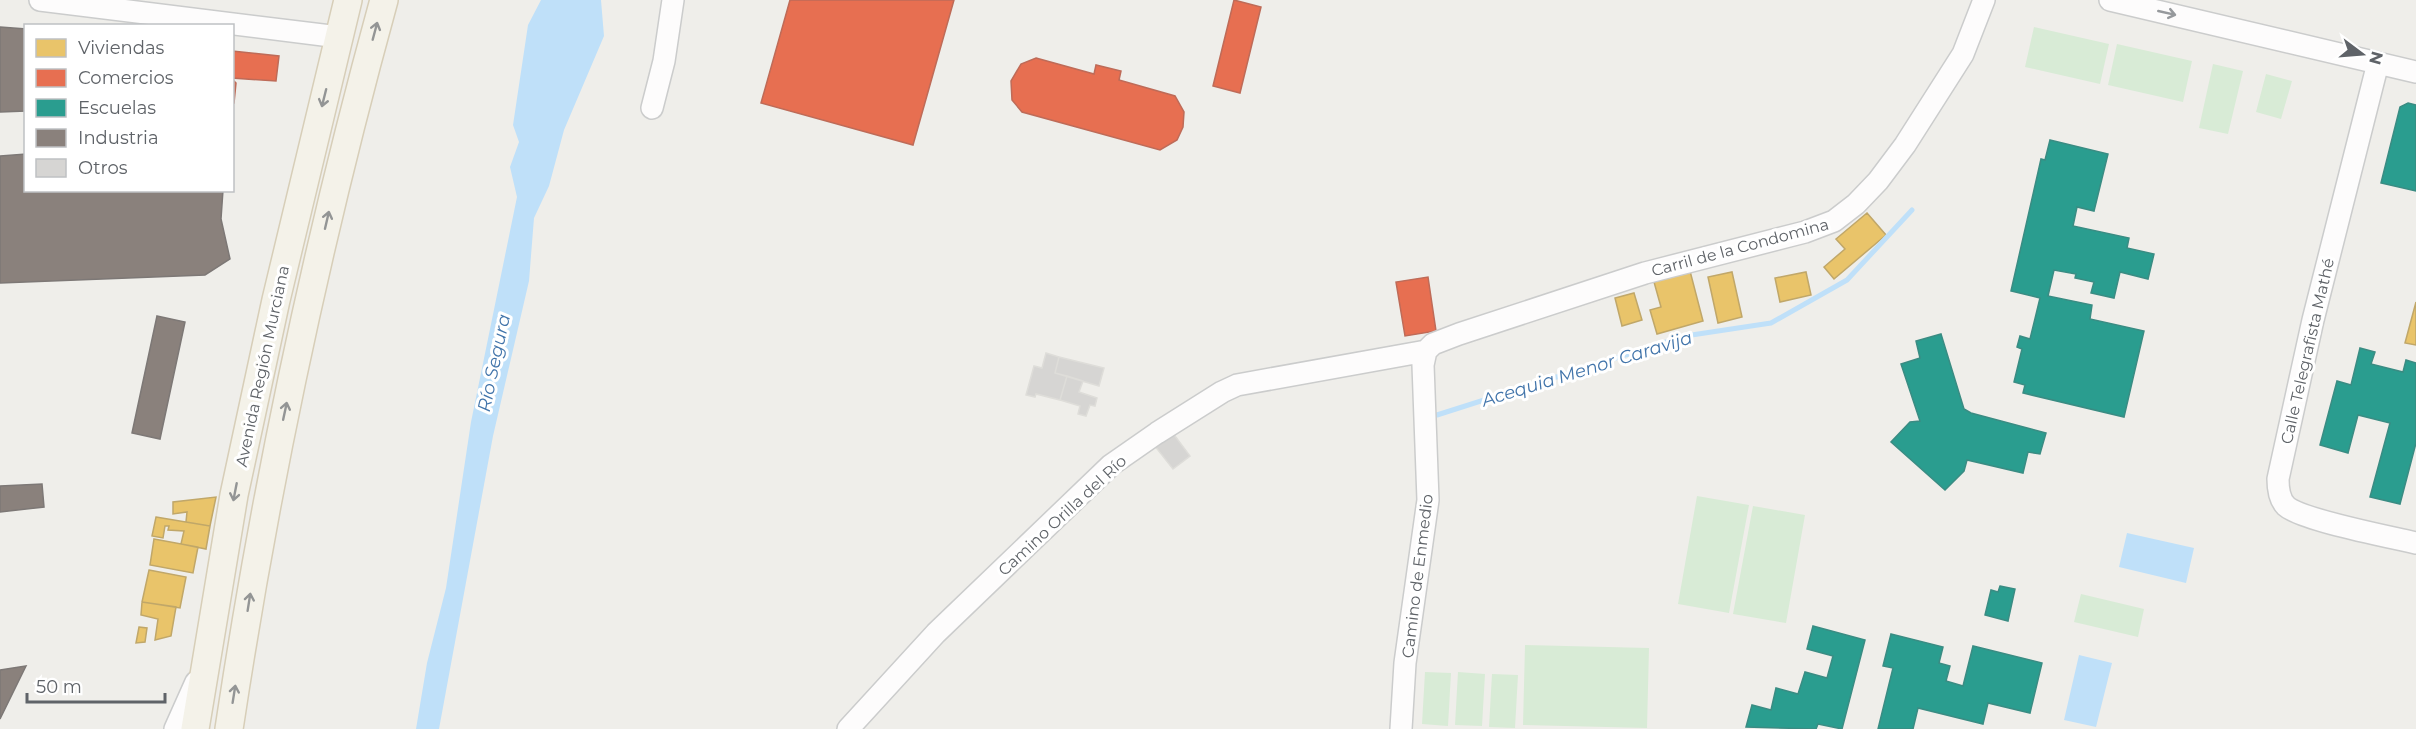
<svg xmlns="http://www.w3.org/2000/svg" width="2416" height="729" font-family="Montserrat,sans-serif">
  <style>
    .green { fill: #d8ebd6 }
    .water { fill: #bfe0f9 }
    .homes { fill: #e9c46a; stroke: #c0a769; stroke-width: 1.5 }
    .shops { fill: #e76f51; stroke: #be6b58; stroke-width: 1.5 }
    .schools { fill: #2a9d8f; stroke: #3a8c83; stroke-width: 1.5 }
    .industry { fill: #8a817c; stroke: #7d7876; stroke-width: 1.5 }
    .lines { fill: none; stroke-linecap: round; stroke-linejoin: round }
    .stream { stroke: #bfe0f9; stroke-width: 5 }
    .building { fill: #d6d5d3; stroke: #deddd9; stroke-width: 1.5 }
    .minor-casing { stroke: #cbcccc; stroke-width: 24 }
    .major-casing { stroke: #d7ceb8; stroke-width: 30 }
    .minor { stroke: #fdfcfc; stroke-width: 21 }
    .major { stroke: #f4f2e9; stroke-width: 27 }
    .oneway { stroke: #96999c }
    .oneway2 { stroke: #939595 }
    .labels { text-anchor: middle; stroke-width: 6; stroke-linejoin: round; paint-order: stroke }
    .street-label { font-size: 16px; fill: #5f6368; stroke: #fff }
    .water-label { font-size: 18px; font-style: italic; fill: #4174aa; stroke: #fff }
  </style>
  <rect width="100%" height="100%" fill="#efeeea"/>
  <path class="green" d="M2034,27L2109,44L2100,84L2025,67Z
    M2117,44L2192,61L2183,102L2108,85Z
    M2213,64L2243,71L2228,134L2199,128Z
    M2266,74L2292,81L2281,119L2256,112Z
    M1697,496L1749,505L1729,613L1678,604Z
    M1753,506L1805,515L1786,623L1733,614Z
    M2081,594L2144,609L2138,637L2074,622Z
    M1525,645L1649,648L1647,728L1523,725Z
    M1425,672L1451,673L1448,726L1422,724Z
    M1458,672L1485,674L1482,726L1455,725Z
    M1492,674L1518,675L1515,728L1489,727Z"/>
  <path class="water" d="M541,0H601L604,36L564,130L549,186L534,218L529,281L493,436L439,729H416L427,663L446,588L471,422L517,197L510,167L519,142L513,125L528,25Z
    M2127,533L2194,548L2186,583L2119,567Z
    M2079,655L2112,663L2096,727L2064,720Z"/>
  <path class="homes" d="M1867,213L1886,235L1834,279L1824,267L1845,249L1836,239Z
    M1690,271L1703,321L1657,334L1650,310L1661,307L1654,282Z
    M1732,272L1742,317L1718,323L1708,277Z
    M1806,272L1811,295L1780,302L1775,278Z
    M1634,293L1642,320L1622,326L1615,298Z
    M2416,302V345L2405,343Z
    M216,497L210,526L186,522L187,512L173,514V502Z
    M156,517L210,526L206,549L181,544L184,531L168,530L169,526H165L163,538L152,536Z
    M154,539L198,547L193,573L150,565Z
    M149,570L186,577L180,608L142,602Z
    M142,602L176,607L171,636L155,640L158,619L141,615Z
    M139,627L147,628L145,642L136,643Z"/>
  <path class="shops" d="M790,0H954L913,145L761,103Z
    M1234,0L1261,7L1240,93L1213,86Z
    M232,51L279,56L276,81L232,78Z
    M1036,58L1094,74L1096,65L1121,71L1119,80L1175,96L1184,112L1183,127L1177,140L1160,150L1022,112L1012,100L1011,81L1021,64Z
    M232,79L236,83L234,103H232Z
    M1428,277L1436,331L1405,336L1396,282Z"/>
  <path class="schools" d="M2408,103L2416,105V191L2381,183L2400,107Z
    M2050,140L2108,154L2094,211L2077,207L2073,226L2129,238L2127,248L2154,254L2148,279L2120,272L2114,298L2091,293L2094,282L2075,278L2076,274L2054,270L2048,296L2092,305L2090,319L2144,331L2124,417L2023,393L2025,385L2014,382L2022,349L2017,347L2020,336L2030,339L2040,298L2011,291L2041,159L2045,160Z
    M1941,334L1964,409L1971,413L2046,433L2040,454L2028,452L2023,473L1967,460L1964,471L1945,490L1891,442L1910,422L1920,421L1901,364L1920,358L1916,341Z
    M2360,348L2375,352L2371,364L2403,372L2406,360L2416,363V443L2400,504L2370,497L2390,423L2358,415L2348,453L2320,445L2337,381L2351,385Z
    M2000,586L2015,589L2008,621L1985,615L1991,590L1998,592Z
    M1813,626L1865,640L1842,729L1818,724L1816,729L1746,727L1752,705L1771,710L1776,688L1798,694L1805,672L1827,678L1833,656L1807,649Z
    M1891,634L1943,647L1939,663L1950,666L1946,681L1963,686L1973,646L2042,663L2030,713L1988,703L1983,724L1918,708L1913,729H1878L1893,668L1883,666Z"/>
  <path class="industry" d="M0,27L26,29V111L0,112Z
    M26,154V190H223L221,219L230,259L205,275L0,283V156Z
    M157,316L185,322L160,439L132,433Z
    M42,484L44,507L0,512V486Z
    M26,666L0,719V670Z"/>
  <g class="lines">
    <path class="stream" d="M1437,415L1685,336L1771,323L1847,280L1912,210"/>
  </g>
  <path class="building" d="M1046,353L1059,357L1055,373L1067,376L1060,400L1036,394L1035,397L1026,395L1034,366L1042,368Z
    M1059,357L1104,368L1099,386L1055,373Z
    M1067,376L1083,381L1079,392L1097,398L1095,406L1090,405L1086,416L1078,414L1080,406L1060,400Z
    M1172,432L1190,456L1173,469L1154,445Z"/>
  <g class="lines">
    <defs>
      <path id="minor" d="M40,0L339,37
        M2110,0L2416,72
        M2378,63L2313,320L2278,479C2278,488 2279,499 2286,506C2301,520 2391,537 2416,543
        M652,108L664,61L673,0
        M1426,351L1433,344L1459,334L1645,273L1805,232L1834,221L1856,204L1878,181L1905,145L1963,54L1984,0
        M175,729L196,682
        M848,729L936,633L1111,465L1157,433L1222,392L1237,385L1426,351
        M1401,729L1405,663L1428,500L1423,365L1426,351"/>
      <path id="major" d="M195,729L234,495L276,300L348,0
        M229,729C266,483 318,240 384,0"/>
    </defs>
    <use href="#minor" class="minor-casing"/>
    <use href="#major" class="major-casing"/>
    <use href="#minor" class="minor"/>
    <use href="#major" class="major"/>
  </g>
  <defs><path id="oneway-shaft" d="M-6 0H5M1.5-3L5.5 0L1.5 3" fill="none" stroke-width="1.6" stroke-linecap="round" stroke-linejoin="round" transform="scale(1.5)"/></defs>
  <use class="oneway" href="#oneway-shaft" transform="translate(2167 13) rotate(13)"/>
  <g class="oneway2">
    <use href="#oneway-shaft" transform="translate(375 31) rotate(-75)"/>
    <use href="#oneway-shaft" transform="translate(324 98) rotate(104)"/>
    <use href="#oneway-shaft" transform="translate(327 220) rotate(-77)"/>
    <use href="#oneway-shaft" transform="translate(285 411) rotate(-78)"/>
    <use href="#oneway-shaft" transform="translate(235 492) rotate(101)"/>
    <use href="#oneway-shaft" transform="translate(249 602) rotate(-81)"/>
    <use href="#oneway-shaft" transform="translate(234 694) rotate(-81)"/>
  </g>
  <g class="labels">
    <g class="street-label">
      <text transform="translate(1740 247) rotate(-15)" y="6">Carril de la Condomina</text>
      <text transform="translate(2307 351) rotate(-77)" y="6">Calle Telegrafista Mathé</text>
      <text transform="translate(262 366) rotate(-78)" y="6">Avenida Región Murciana</text>
      <text transform="translate(1062 515) rotate(-43)" y="6">Camino Orilla del Río</text>
      <text transform="translate(1417 576) rotate(-83)" y="6">Camino de Enmedio</text>
    </g>
    <g class="water-label">
      <text transform="translate(494 363) rotate(-78)" y="6">Río Segura</text>
      <text transform="translate(1587 369) rotate(-17)" y="6">Acequia Menor Caravija</text>
    </g>
  </g>
  <rect x="24" y="24" width="210" height="168" fill="#ffffff" stroke="#bfc1c3" stroke-width="1.5"/>
  <rect x="36" y="39" width="30" height="18" fill="#e9c46a" stroke="#bfc1c3" stroke-width="1.5"/>
  <text x="78" y="54" font-size="18" fill="#5f6368">Viviendas</text>
  <rect x="36" y="69" width="30" height="18" fill="#e76f51" stroke="#bfc1c3" stroke-width="1.5"/>
  <text x="78" y="84" font-size="18" fill="#5f6368">Comercios</text>
  <rect x="36" y="99" width="30" height="18" fill="#2a9d8f" stroke="#bfc1c3" stroke-width="1.5"/>
  <text x="78" y="114" font-size="18" fill="#5f6368">Escuelas</text>
  <rect x="36" y="129" width="30" height="18" fill="#8a817c" stroke="#bfc1c3" stroke-width="1.5"/>
  <text x="78" y="144" font-size="18" fill="#5f6368">Industria</text>
  <rect x="36" y="159" width="30" height="18" fill="#d6d5d3" stroke="#bfc1c3" stroke-width="1.5"/>
  <text x="78" y="174" font-size="18" fill="#5f6368">Otros</text>
  <g transform="translate(2362 54) rotate(106)" stroke="#ffffff" stroke-width="4.5" paint-order="stroke">
  <path d="M0-4.5L10 22L0 15L-10 22Z" fill="#5f6368"/>
  <text y="-9" font-size="16" font-weight="bold" text-anchor="middle" fill="#5f6368">N</text>
  </g>
  <path d="M27 693v9h138v-9" fill="none" stroke="#5f6368" stroke-width="3"/>
  <text x="36" y="693" font-size="18" fill="#5f6368" stroke="#ffffff" stroke-width="4.5" paint-order="stroke">50 m</text>
</svg>
